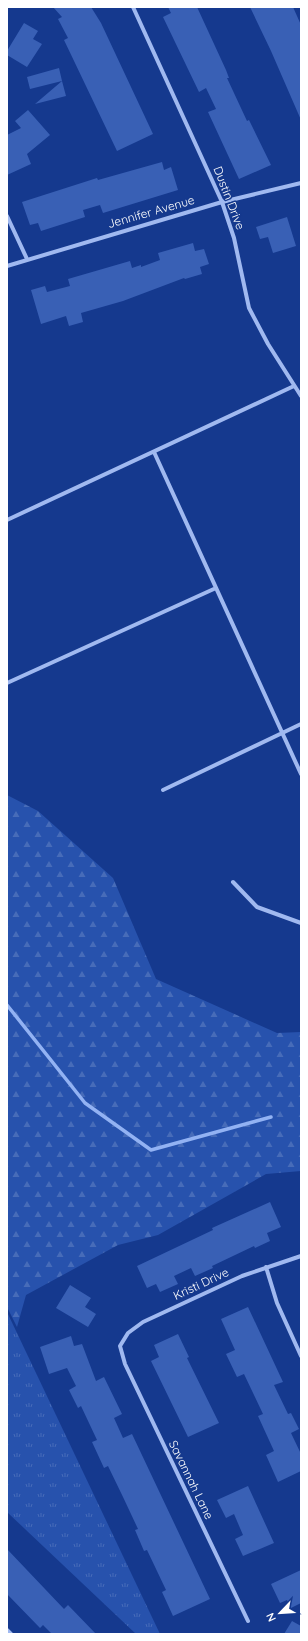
<svg xmlns="http://www.w3.org/2000/svg" width="308" height="1641" font-family="Quicksand,sans-serif">
  <style>
    .grass { fill: url(#grass-tufts) }
    .forest { fill: url(#forest-firs) }
    .lines { fill: none; stroke-linecap: round; stroke-linejoin: round }
    .stream { stroke: #92b2f3; stroke-width: 3.5 }
    .building { fill: #3960b5 }
    .minor { stroke: #a0b9f0; stroke-width: 4 }
    .labels { text-anchor: middle; stroke-width: 3; stroke-linejoin: round; paint-order: stroke }
    .street-label { font-size: 12px; fill: #fff; stroke: #15398e }
  </style>
  <defs>
    <pattern id="grass-tufts" width="24" height="20" patternUnits="userSpaceOnUse"><rect width="24" height="20" fill="#2752ad"/><path d="M3 7l-1-3M5 7V3M7 7l1-3M15 17l-1-3M17 17v-4M19 17l1-3" fill="none" stroke="#476cb9"/></pattern>
    <pattern id="forest-firs" width="22" height="20" patternUnits="userSpaceOnUse"><rect width="22" height="20" fill="#2752ad"/><path d="M5 1l3.5 6h-7zM16 11l3.5 6h-7z" fill="#476cb9"/></pattern>
  </defs>
  <rect width="100%" height="100%" fill="#15398e"/>
  <path class="grass" d="M7,1312L160,1634H136L7,1512Z"/>
  <path class="forest" d="M7,795L38,811L113,878L156,979L277,1033L301,1032V1171L266,1174L158,1235L118,1245L26,1295L17,1327L7,1307Z"/>
  <g class="lines">
    <path class="stream" d="M7,1005L85,1103L151,1150L271,1117"/>
  </g>
  <path class="building" d="M53,7H91L101,23L153,134L117,151L64,40L68,38L58,19L62,17Z
    M168,7H197L226,70L229,78H227L247,121L249,120L271,165L239,179L208,112L216,109L206,88L199,92L163,17L171,13Z
    M250,7H293L301,25V120L271,51Z
    M24,23L38,31L33,39L42,44L27,67L7,55V51Z
    M59,68L62,81L30,89L27,77Z
    M62,81L66,96L35,104Z
    M28,110L50,135L27,154L31,164L7,175V135L21,128L15,121Z
    M162,162L164,170L171,167L178,190L103,213L100,205L83,210L85,217L41,231L38,223L30,225L22,202L97,178L98,180Z
    M287,217L296,246L273,253L268,237L260,239L256,227Z
    M193,243L195,251L204,249L209,264L200,267L202,274L185,279L184,278L123,301L81,313L83,322L69,326L66,316L41,324L31,290L45,286L47,292L70,286L68,279L130,261L132,268L141,265V267L160,260L158,253Z
    M270,1202L281,1227L267,1233L270,1241L255,1248L254,1246L212,1266L213,1268L195,1276L191,1268L174,1276L178,1284L160,1292L156,1284L147,1288L137,1266L213,1230L212,1228Z
    M70,1285L91,1298L85,1307L96,1314L88,1327L56,1308Z
    M248,1307L283,1382L274,1385L288,1414L291,1413L299,1429L291,1433L301,1454V1471L278,1482L266,1455L274,1451L258,1416L263,1414L244,1374L237,1377L226,1354L235,1350L221,1319Z
    M178,1334L189,1357L187,1358L219,1423L188,1437L151,1361L159,1357L154,1345Z
    M71,1336L74,1346L82,1344L96,1381L104,1377L122,1414L114,1418L123,1438L132,1434L210,1599L173,1616L162,1592L166,1590L147,1550L144,1551L135,1530L138,1529L123,1497L108,1466L104,1468L92,1442L97,1440L81,1406L78,1408L69,1390L76,1386L67,1368L49,1374L40,1347Z
    M248,1486L274,1543L243,1556L235,1539L243,1535L234,1514L226,1518L217,1500Z
    M7,1549L64,1609L68,1605L96,1634H52L43,1625L40,1628L7,1594Z
    M301,1570V1603L291,1608L287,1600L280,1603L271,1584Z
    M292,1621L301,1626V1634H284Z"/>
  <g class="lines">
    <path class="minor" d="M133,7L222,202L234,238L249,308L268,344L301,396
      M7,216L27,259
      M7,266L222,202L301,183
      M154,452L301,774
      M7,520L294,386
      M7,683L216,588
      M163,790L301,724
      M233,882L257,907L301,923
      M266,1267L277,1303L301,1356
      M248,1621L125,1364L120,1346L128,1333L143,1322L242,1276L301,1256
      M7,1630L11,1634"/>
  </g>
  <g class="labels">
    <g class="street-label">
      <text transform="translate(229 198) rotate(69)" y="4">Dustin Drive</text>
      <text transform="translate(151 212) rotate(-16)" y="4">Jennifer Avenue</text>
      <text transform="translate(201 1284) rotate(-25)" y="4">Kristi Drive</text>
      <text transform="translate(191 1480) rotate(64)" y="4">Savannah Lane</text>
    </g>
  </g>
  <rect width="308" height="1641" fill="none" stroke="#ffffff" stroke-width="16"/>
  <g transform="translate(280 1613) rotate(245)" stroke="#15398e" stroke-width="3" paint-order="stroke">
  <path d="M0-3L7 15L0 10L-7 15Z" fill="#ffffff"/>
  <text y="-6" font-size="11" font-weight="bold" text-anchor="middle" fill="#ffffff">N</text>
  </g>
</svg>
